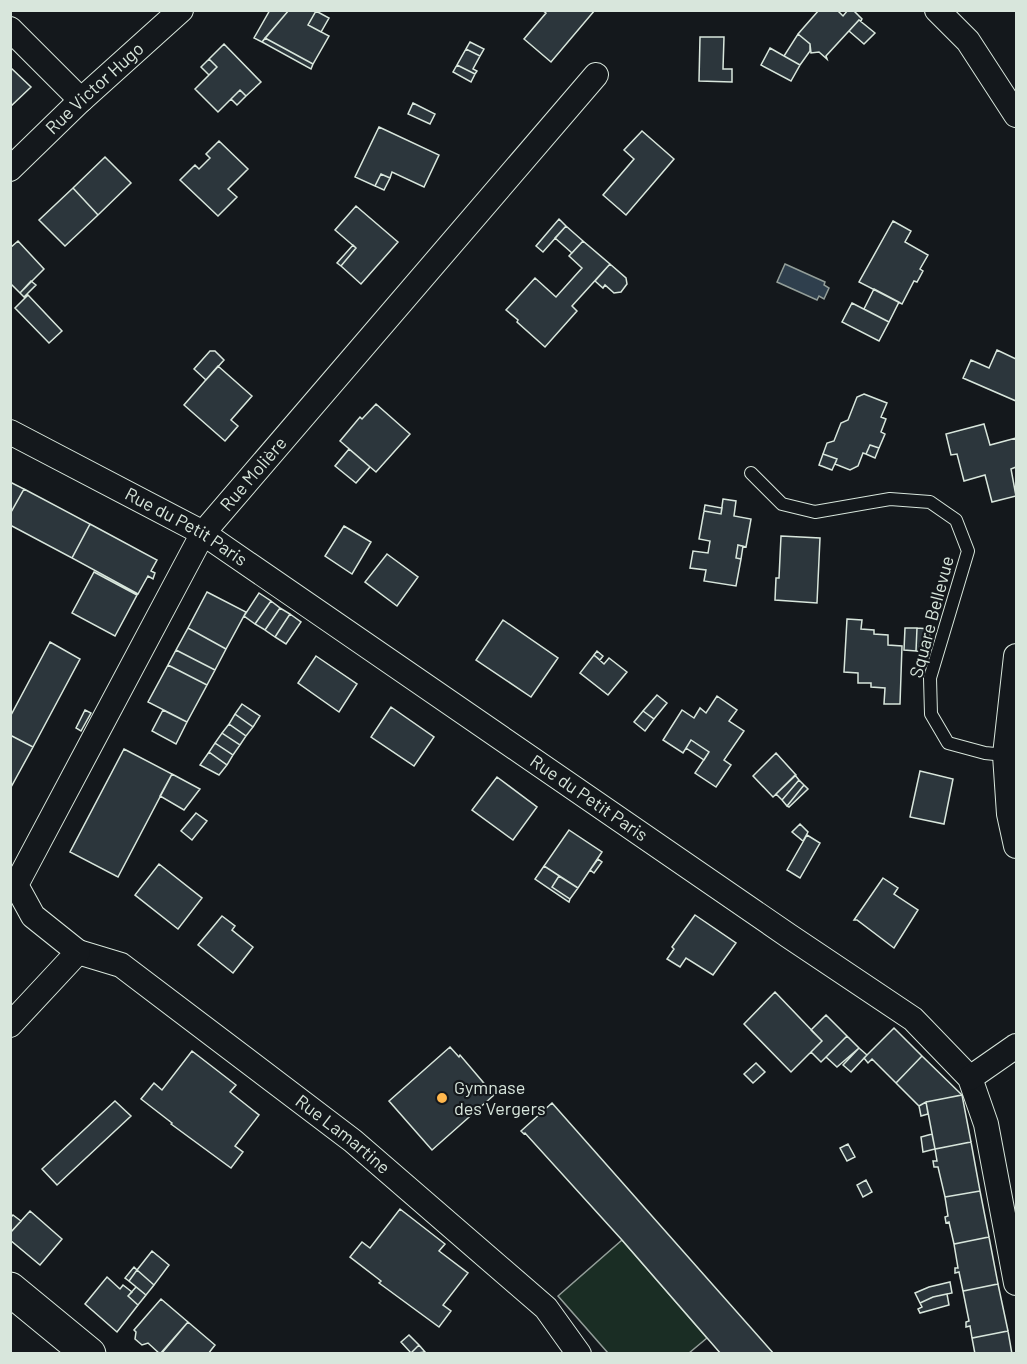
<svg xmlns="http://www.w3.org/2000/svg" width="1027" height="1364" font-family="Barlow,sans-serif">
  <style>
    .green { fill: #1a2d24; stroke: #939e99; stroke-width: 1.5 }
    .water { fill: #2f3f4d; stroke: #939e99; stroke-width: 1.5 }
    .building { fill: #2c363c; stroke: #d8e6dc; stroke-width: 1.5 }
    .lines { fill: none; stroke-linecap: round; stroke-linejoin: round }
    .service-casing { stroke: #d8e6dc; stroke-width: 14 }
    .minor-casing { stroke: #d8e6dc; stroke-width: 26 }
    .primary-casing { stroke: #d8e6dc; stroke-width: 35 }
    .service { stroke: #14181c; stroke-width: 12 }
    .minor { stroke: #14181c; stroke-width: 24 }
    .primary { stroke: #14181c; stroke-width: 33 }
    .poi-dot { fill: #ffb74d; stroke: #14181c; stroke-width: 2 }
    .labels { text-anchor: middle; stroke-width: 4.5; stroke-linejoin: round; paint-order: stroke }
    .street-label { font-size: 18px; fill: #d8e6dc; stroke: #14181c }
    .poi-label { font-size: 18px; fill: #d8e6dc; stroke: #14181c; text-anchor: start }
  </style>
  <rect width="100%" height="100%" fill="#14181c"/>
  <path class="green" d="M622,1240L707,1338L689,1353H608L558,1296Z"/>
  <path class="water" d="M785,264L825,282L824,285L829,288L824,299L819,296L817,300L777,282Z"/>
  <path class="building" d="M270,10H289L262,42L254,38Z
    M289,10L316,11L308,25L329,36L313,64L265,38Z
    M542,10H595L551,62L524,39L546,13Z
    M819,10H837L843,16L848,10H853L862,19L861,21L859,20L826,56L827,59L819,52L811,53L810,44L798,34Z
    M316,11L329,18L321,32L308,25Z
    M859,20L875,33L864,44L849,31Z
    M798,34L810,44V51L800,65L784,56Z
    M700,37H724L723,69H732V82L699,81Z
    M265,38L313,64L311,69L262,42Z
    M470,42L484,49L480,56L466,49Z
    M224,44L261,82L246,96L240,90L218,112L195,89L217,67L209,59Z
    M770,48L800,65L791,81L761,65Z
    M466,49L480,56L473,69L477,71L475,74L457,65Z
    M209,59L217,67L209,75L201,67Z
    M457,65L475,74L471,82L453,72Z
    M10,67L31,87L10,107Z
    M240,90L246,96L237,105L231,99Z
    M413,103L435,114L430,124L408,114Z
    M379,127L439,155L424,187L392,172L390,178L381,174L375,186L355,177Z
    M642,131L674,159L626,215L603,195L634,159L624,150Z
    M219,141L248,169L228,189L237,197L218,216L180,180L195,165L199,169L210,158L206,154Z
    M105,157L131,183L98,215L73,188Z
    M381,174L390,178L384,190L375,186Z
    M73,188L98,215L65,246L39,220Z
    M356,206L398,242L361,284L341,266L356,248L335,230Z
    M559,219L566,226L543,252L536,246Z
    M893,221L911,231L905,242L928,255L920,269L923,271L917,282L914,281L902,304L859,282Z
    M566,226L583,241L572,253L555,238Z
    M18,241L44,269L20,293L10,283V248Z
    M583,241L610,264L572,306L577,311L545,347L517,322L518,320L506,310L535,278L556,297L582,268L569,256Z
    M353,245L356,248L341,266L337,263Z
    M610,264L626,278L627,284L621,292L614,293L605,285L603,288L595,281Z
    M31,281L36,285L24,297L20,293Z
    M874,289L899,302L889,322L864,309Z
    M28,295L62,331L49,343L15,308Z
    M852,303L889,322L879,341L842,322Z
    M997,350L1016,359V401L963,378L971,360L989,368Z
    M210,351H215L224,360L206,380L194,369Z
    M218,366L252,396L231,420L238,426L225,441L184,405Z
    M864,394L887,403L881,417L886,419L881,432L885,434L879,448L870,445L866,454L863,453L858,466L850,470L835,464L837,459L823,454L827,443L834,441L841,423L848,420L857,397Z
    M376,404L410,434L376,472L340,441L360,417L362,419Z
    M984,424L990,445L1016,438V467L1011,469L1016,496L992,502L985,475L964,481L957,454L951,455L946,434Z
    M870,445L879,448L875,458L866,454Z
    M349,449L370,467L356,483L335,466Z
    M823,454L837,459L832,470L819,465Z
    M10,482L24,489L10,514Z
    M24,489L90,524L72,558L10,525V514Z
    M723,499L736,501L734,516L751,519L746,547L738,545L736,558L741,559L736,586L704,581L706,570L690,568L693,551L708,553L710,541L699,539L704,511L721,514Z
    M705,505L722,508L721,514L704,511Z
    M90,524L157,560L151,571L155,573L153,579L148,576L138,594L72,558Z
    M344,526L371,542L352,574L325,556Z
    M781,536L820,538L817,603L775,600L776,578H779Z
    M738,545L743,546L741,559L736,558Z
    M387,554L418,577L397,606L365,582Z
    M94,572L137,595L115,636L72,613Z
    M207,592L246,612L226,649L188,628Z
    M259,593L271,601L255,624L244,616Z
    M271,601L280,608L265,630L255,624Z
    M280,608L290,614L275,637L265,630Z
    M290,614L301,622L286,644L275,637Z
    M847,619L862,620L861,629L874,630V634L888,635V645L902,646L900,704H884L885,688L871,687V683H858V673L844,672Z
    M503,620L558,658L531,697L476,660Z
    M188,628L226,649L215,670L176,650Z
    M905,628H917L916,651L904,650Z
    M917,628L930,629L929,652L916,651Z
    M50,642L80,659L33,747L10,735V717Z
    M176,650L215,670L207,685L168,665Z
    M597,651L603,656L600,660L594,655Z
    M594,655L604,664L609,658L627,672L608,695L580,673Z
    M316,656L357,684L339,712L298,683Z
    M168,665L207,685L187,722L148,702Z
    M657,695L667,703L654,719L643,711Z
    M717,696L737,710L729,721L744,731L724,760L731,765L716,787L695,773L709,752L691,740L683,753L663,740L682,710L694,718L700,708L706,713Z
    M242,704L260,716L253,727L235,714Z
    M391,707L434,737L414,766L371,737Z
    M85,710L91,713L81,731L76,728Z
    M163,710L187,722L176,744L152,731Z
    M643,711L654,719L645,731L634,722Z
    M235,714L253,727L246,736L229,724Z
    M229,724L246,736L240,745L222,733Z
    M222,733L240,745L233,755L215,743Z
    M10,735L33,747L10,789Z
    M691,740L709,752L704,760L686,748Z
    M215,743L233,755L227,765L209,752Z
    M124,749L172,774L118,877L70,852Z
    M209,752L227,765L219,775L200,765Z
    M776,753L796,775L773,797L753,776Z
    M920,771L953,779L944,824L910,817Z
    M172,774L200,789L184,810L160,796Z
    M795,775L799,780L782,800L776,794Z
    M497,777L537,807L513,840L472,810Z
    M799,780L804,785L787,806L782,800Z
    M804,785L808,789L789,807L787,806Z
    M196,813L207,821L192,840L181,831Z
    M800,824L808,832L803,841L792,832Z
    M569,830L602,852L578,888L544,866Z
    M807,835L820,843L800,878L787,870Z
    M598,859L602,862L594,873L590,870Z
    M159,864L202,898L178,929L135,895Z
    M544,866L559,876L552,887L570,899L569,902L535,879Z
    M559,876L578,888L570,899L552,887Z
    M883,878L898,888L894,894L918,910L894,948L857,920H854Z
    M695,915L736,943L713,975L686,958L680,967L667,959L674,949L672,947Z
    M222,916L235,926L232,930L253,947L233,973L198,945Z
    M775,992L822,1041L791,1072L744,1024Z
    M826,1015L847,1036L821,1062L811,1052L822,1041L811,1030Z
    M894,1028L922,1056L896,1083L872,1059L868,1063L864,1058Z
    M847,1036L859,1048L837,1067L826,1057Z
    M450,1047L459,1057L460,1055L494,1095L432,1150L389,1101Z
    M859,1048L867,1055L851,1072L843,1065Z
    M192,1051L236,1085L230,1092L259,1115L235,1146L243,1152L231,1168L171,1124L172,1123L141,1099L154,1083L162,1090Z
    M922,1056L962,1095L926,1102L919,1106L896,1083Z
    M756,1063L765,1072L753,1083L744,1074Z
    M962,1095L971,1142L935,1149L926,1102Z
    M115,1101L131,1116L57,1185L42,1169Z
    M926,1102L928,1114L921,1116L919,1106Z
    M552,1103L774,1354H721L622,1240L525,1133L524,1134L521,1131Z
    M932,1134L935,1149L923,1152L921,1137Z
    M971,1142L980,1191L945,1197L938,1167H934L933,1161H937L935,1149Z
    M848,1144L855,1157L847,1161L840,1148Z
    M866,1180L872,1192L863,1197L857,1185Z
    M980,1191L989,1237L954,1244L949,1222L946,1223L945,1217L948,1216L945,1197Z
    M400,1209L445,1244L439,1251L468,1273L443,1305L451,1311L439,1327L379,1283L381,1281L350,1257L362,1242L370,1248Z
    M30,1211L62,1239L40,1265L10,1240V1233Z
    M13,1215L21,1221L10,1233V1218Z
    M989,1237L998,1284L963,1291L959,1272L955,1273V1268H958L954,1244Z
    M152,1251L169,1265L154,1285L137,1270Z
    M134,1267L137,1270L129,1281L125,1278Z
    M137,1270L154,1285L146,1295L129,1281Z
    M107,1277L120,1289L123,1285L132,1292L128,1296L138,1305L117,1332L85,1304Z
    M950,1282L952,1293L933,1297L920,1303L915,1293L929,1287Z
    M998,1284L1008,1331L972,1338L970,1326L966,1327V1322L969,1321L963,1291Z
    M136,1287L146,1295L138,1305L128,1296Z
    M947,1294L949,1305L920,1313L918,1309L922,1307L920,1303L933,1297Z
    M161,1299L188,1322L160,1354L148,1343L142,1345L135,1339L136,1332L134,1330Z
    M188,1322L215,1345L208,1354H161Z
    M1008,1331L1012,1354H975L972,1338Z
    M409,1335L419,1345L411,1353L401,1342Z
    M419,1345L425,1352L410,1354Z"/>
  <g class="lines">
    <defs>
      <path id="service" d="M751,473L782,504L815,512L890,499L930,502L956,520L968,551L930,678L931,714L948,743L985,753L1005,755"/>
      <g id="minor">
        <path d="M937,10L968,41L1016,115"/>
        <path d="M10,29L81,100"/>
        <path id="s1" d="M10,169L81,100L181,10"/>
        <path id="s2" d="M10,432L203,533L789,936L913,1019L970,1078L986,1124L1016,1283"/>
        <path d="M1016,656L1005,755L1009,814L1016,846"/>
        <path id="s3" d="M78,952L121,965L353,1141L546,1308L579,1354"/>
        <path id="s4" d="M10,1025L78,952L33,916L16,885L203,533L596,75"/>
        <path d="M970,1078L1016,1046"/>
      </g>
      <path id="primary" d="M10,1289L89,1354"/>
    </defs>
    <use href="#service" class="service-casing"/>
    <use href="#minor" class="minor-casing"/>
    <use href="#primary" class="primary-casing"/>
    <use href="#service" class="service"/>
    <use href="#minor" class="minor"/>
    <use href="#primary" class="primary"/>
  </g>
  <circle class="poi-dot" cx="442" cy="1098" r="6"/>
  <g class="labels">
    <g class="street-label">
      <text dy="6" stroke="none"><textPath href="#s1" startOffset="117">Rue Victor Hugo</textPath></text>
      <text dy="6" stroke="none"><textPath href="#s4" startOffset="669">Rue Molière</textPath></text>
      <text dy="6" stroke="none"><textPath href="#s2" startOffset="200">Rue du Petit Paris</textPath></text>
      <text transform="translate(932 617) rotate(-75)" y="6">Square Bellevue</text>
      <text dy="6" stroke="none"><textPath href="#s2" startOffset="686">Rue du Petit Paris</textPath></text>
      <text dy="6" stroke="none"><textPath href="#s3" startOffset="324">Rue Lamartine</textPath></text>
    </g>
    <g class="poi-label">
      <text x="454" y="1094">Gymnase<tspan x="454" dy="21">des Vergers</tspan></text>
    </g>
  </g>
  <rect width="1027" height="1364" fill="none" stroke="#d8e6dc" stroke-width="24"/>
</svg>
